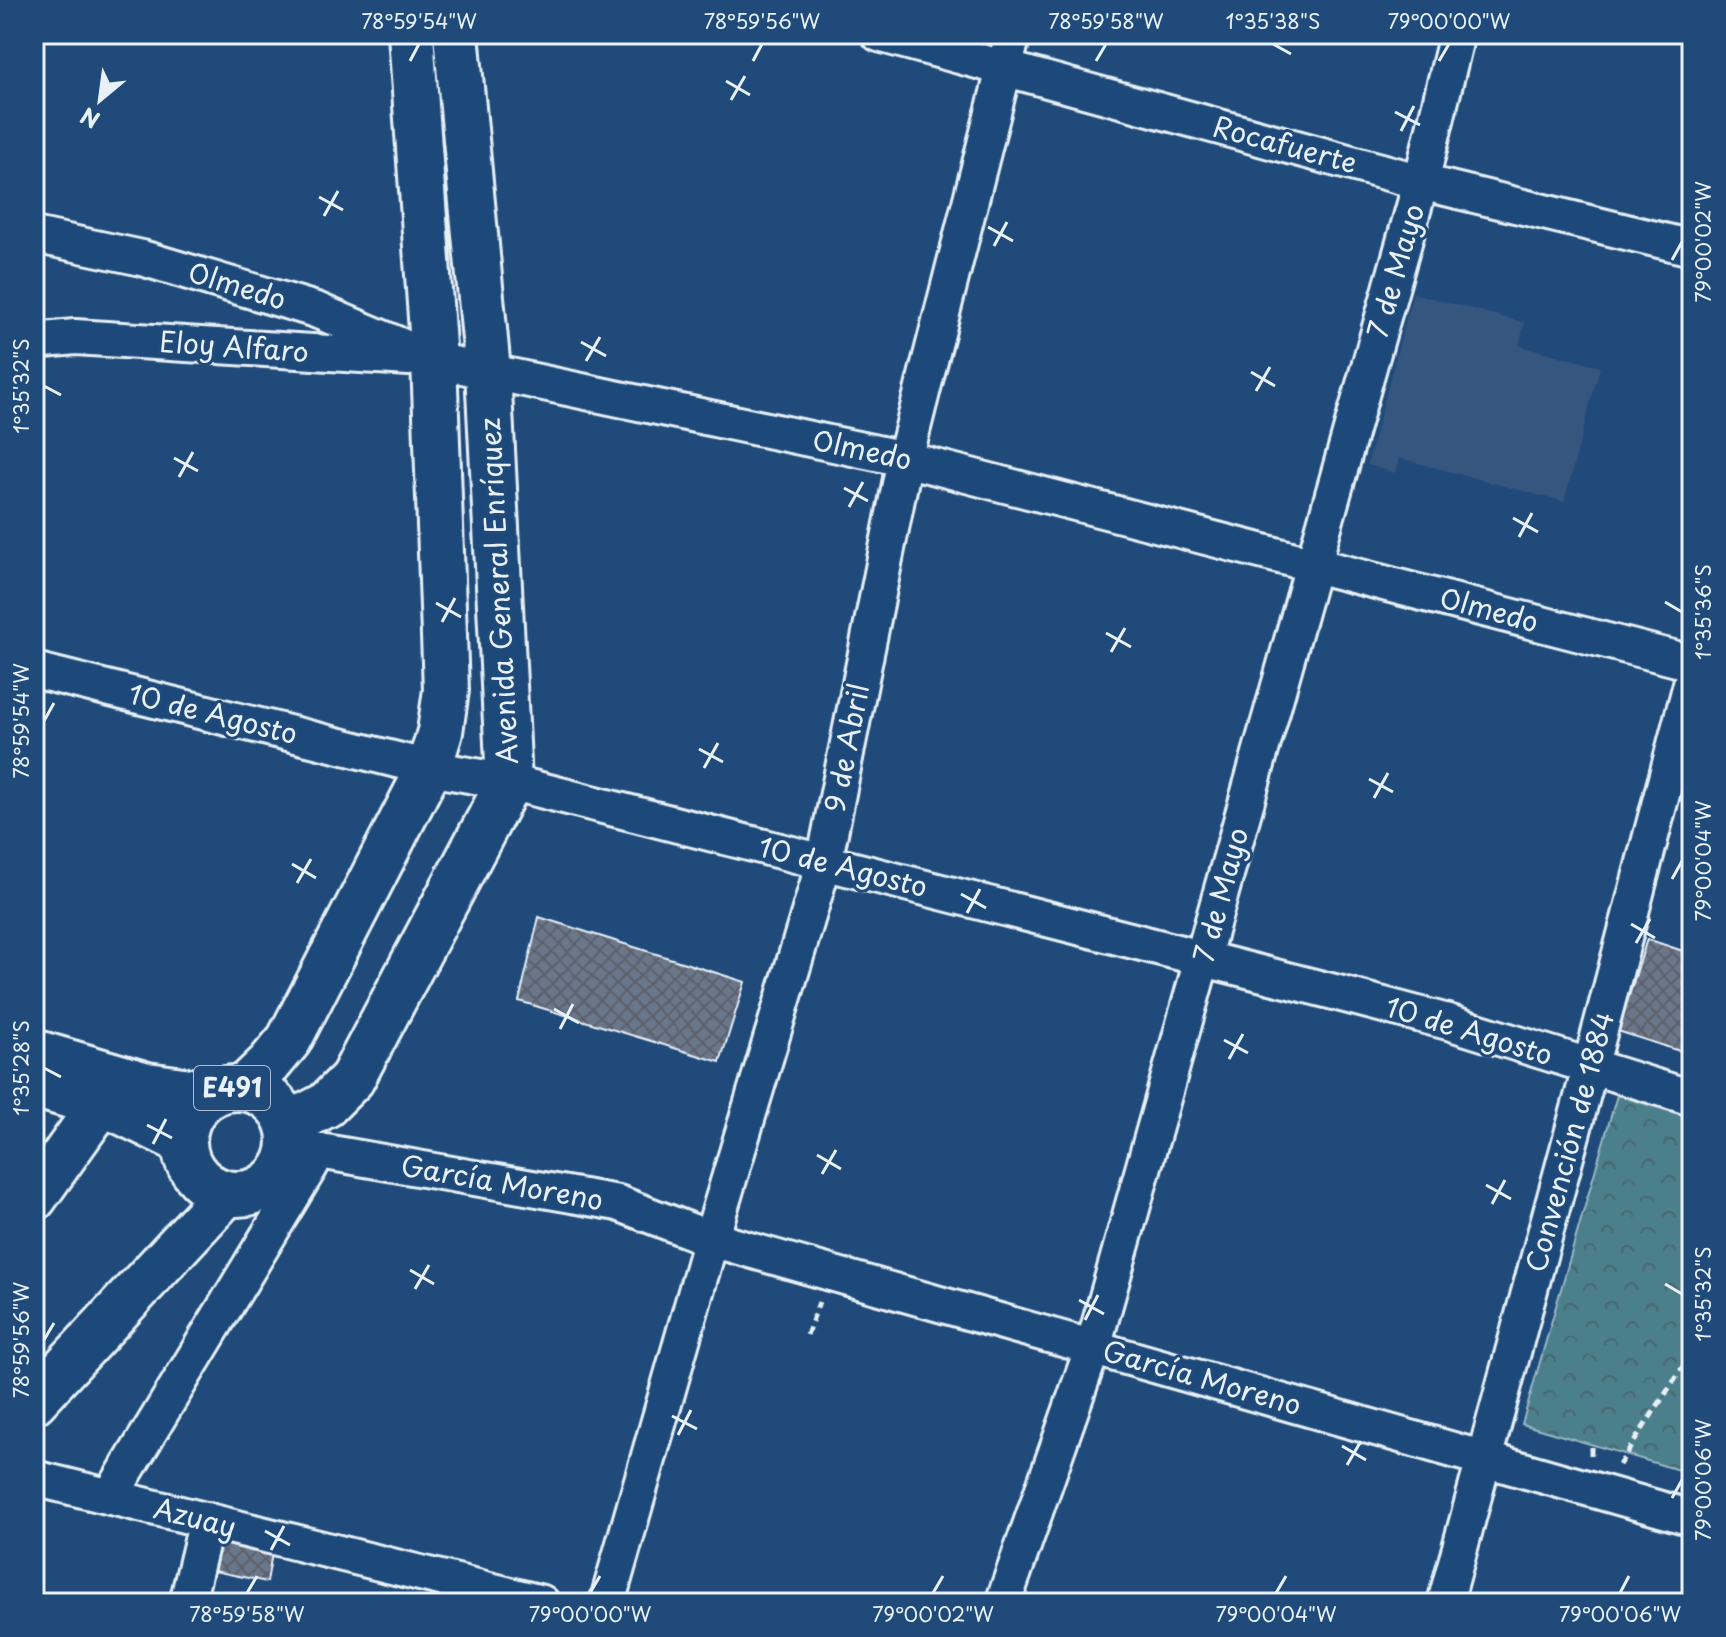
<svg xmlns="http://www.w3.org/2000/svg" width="1726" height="1637" font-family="'Playpen Sans',sans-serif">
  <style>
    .built { fill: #36577f }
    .park { fill: url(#park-crowns); stroke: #9ab8c2; stroke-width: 2 }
    .building { fill: url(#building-cross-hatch); stroke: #e8f1f8; stroke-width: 2 }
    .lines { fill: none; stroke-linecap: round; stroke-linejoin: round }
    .street-casing { stroke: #e8f1f8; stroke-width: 40 }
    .secondary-casing { stroke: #e8f1f8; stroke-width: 50 }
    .highway-casing { stroke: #e8f1f8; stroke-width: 50 }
    .path { stroke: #e8f1f8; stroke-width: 5; stroke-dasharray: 8 6; stroke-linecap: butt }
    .street { stroke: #1f4a7a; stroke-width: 34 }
    .secondary { stroke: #1f4a7a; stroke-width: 44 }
    .highway { stroke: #1f4a7a; stroke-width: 44 }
    .ticks { fill: none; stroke: #e8f1f8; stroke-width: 3 }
    .labels { text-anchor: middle; stroke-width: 6; stroke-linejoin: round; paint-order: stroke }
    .shield { fill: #1f4a7a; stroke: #acbfd2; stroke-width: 2 }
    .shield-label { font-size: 26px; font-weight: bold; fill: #e8f1f8 }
    .street-label { font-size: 28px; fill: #e8f1f8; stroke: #1f4a7a }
    .neatline { fill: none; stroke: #e8f1f8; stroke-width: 3 }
    .ticks-label { font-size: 20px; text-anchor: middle; fill: #e8f1f8 }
  </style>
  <defs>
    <pattern id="park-crowns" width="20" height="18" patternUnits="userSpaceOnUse" patternTransform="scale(2)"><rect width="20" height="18" fill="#4b7f8c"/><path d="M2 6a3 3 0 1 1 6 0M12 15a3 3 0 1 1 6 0" fill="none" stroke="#49666e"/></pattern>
    <pattern id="building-cross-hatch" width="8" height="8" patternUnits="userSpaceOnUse" patternTransform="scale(2)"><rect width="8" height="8" fill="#6b768a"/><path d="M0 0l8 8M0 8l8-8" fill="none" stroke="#5a616d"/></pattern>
  </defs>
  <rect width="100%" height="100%" fill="#1f4a7a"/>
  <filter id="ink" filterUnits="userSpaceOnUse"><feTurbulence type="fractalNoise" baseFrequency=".0125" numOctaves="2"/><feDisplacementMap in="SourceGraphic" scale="16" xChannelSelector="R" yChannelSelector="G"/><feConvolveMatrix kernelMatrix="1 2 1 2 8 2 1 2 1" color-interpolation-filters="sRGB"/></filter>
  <g filter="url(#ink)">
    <path class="built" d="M1413,293L1525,323L1519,345L1600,367L1564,502L1399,458L1395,473L1367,465Z"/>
    <path class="park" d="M1617,1095L1692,1118V1474L1522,1424Z"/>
    <path class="building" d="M539,917L745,982L720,1062L519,1001Z
      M1647,939L1692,954V1055L1618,1031Z
      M222,1537L273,1547L267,1582L214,1571Z"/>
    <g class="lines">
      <defs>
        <path id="street" d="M879,34L1421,182L1692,248
          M34,235L142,258L316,310L434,360L905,459L1692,663
          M34,341L75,337L409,358
          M34,670L429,768L509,782L1338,993L1448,1022L1692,1098
          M290,1142L314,1150L618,1203L711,1239L1692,1518
          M34,1478L542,1603
          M110,1497L311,1165
          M187,1603L207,1520
          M607,1603L711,1239L824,863L905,459L1013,34
          M1003,1603L1093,1347L1421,182L1457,34
          M1445,1603L1590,1068L1692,680"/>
        <path id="secondary" d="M244,1088L269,1064L289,1040L429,768L440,732L446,690L434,360L411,34
          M288,1125L326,1105L352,1079L509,782L488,371L456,34"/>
        <path id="highway" d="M34,1052L147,1085L211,1094
          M34,1085L120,1111L184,1142
          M184 1141a53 53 0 1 1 106 0a53 53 0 1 1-106 0Z
          M34,1198L116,1083
          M34,1401L227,1193"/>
      </defs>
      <use href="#street" class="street-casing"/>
      <use href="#secondary" class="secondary-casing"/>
      <use href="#highway" class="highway-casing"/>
      <path class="path" d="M807,1335L819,1302
        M1591,1455V1443
        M1619,1465L1692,1353"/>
      <use href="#street" class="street"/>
      <use href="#secondary" class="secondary"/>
      <use href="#highway" class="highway"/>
    </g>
  </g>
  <path class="ticks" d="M1273,44L1291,54M410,61L419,44M753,61L762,44M1096,61L1106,44M1439,61L1449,44M726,81L750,95M731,100L745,76M1395,112L1420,125M1401,131L1414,106M319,197L343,210M324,216L338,191M988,227L1013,241M994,246L1007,222M1672,260L1682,242M581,342L606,356M586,361L600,337M1251,372L1275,386M44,386L61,395M1256,391L1270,367M174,458L198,471M179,477L193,452M844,488L868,501M849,507L863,482M1513,518L1538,532M1519,537L1532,513M1665,602L1682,612M436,603L461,617M442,622L455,598M1106,633L1131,647M1111,652L1125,628M44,721L54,703M699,749L723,762M704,768L718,743M1369,779L1393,792M1374,798L1388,773M292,864L316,878M1672,879L1682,861M297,883L311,859M961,894L986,908M967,913L980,889M1631,924L1655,938M1636,943L1650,919M554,1009L579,1023M560,1029L573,1004M1224,1040L1248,1053M1229,1059L1243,1034M44,1068L61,1077M147,1125L172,1138M153,1144L166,1119M817,1155L841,1169M822,1174L836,1150M1486,1185L1511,1199M1492,1204L1505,1180M410,1270L434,1284M1665,1284L1682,1294M415,1289L429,1265M1079,1300L1104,1314M1085,1320L1098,1295M44,1340L54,1323M672,1416L697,1429M678,1435L691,1410M1342,1446L1366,1460M1347,1465L1361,1441M1672,1498L1682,1480M265,1531L290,1545M271,1550L284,1526M247,1593L257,1576M590,1593L600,1576M933,1593L943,1576M1276,1593L1286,1576M1620,1593L1629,1576"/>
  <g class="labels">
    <rect class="shield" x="194" y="1066" width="76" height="44" rx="6"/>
    <g class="shield-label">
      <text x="232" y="1097">E491</text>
    </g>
    <g class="street-label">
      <text transform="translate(1285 145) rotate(15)" y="10">Rocafuerte</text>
      <text transform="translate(1396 271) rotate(-74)" y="10">7 de Mayo</text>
      <text transform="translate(237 286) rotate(17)" y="10">Olmedo</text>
      <text transform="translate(234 347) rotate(4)" y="10">Eloy Alfaro</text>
      <text transform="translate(862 450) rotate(12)" y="10">Olmedo</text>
      <text transform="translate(499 591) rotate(-93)" y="10">Avenida General Enríquez</text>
      <text transform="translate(1489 610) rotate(15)" y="10">Olmedo</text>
      <text transform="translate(213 714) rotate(14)" y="10">10 de Agosto</text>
      <text transform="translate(847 748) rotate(-79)" y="10">9 de Abril</text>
      <text transform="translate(843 867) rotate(14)" y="10">10 de Agosto</text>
      <text transform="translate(1221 895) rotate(-75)" y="10">7 de Mayo</text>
      <text transform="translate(1469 1031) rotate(17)" y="10">10 de Agosto</text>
      <text transform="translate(1570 1142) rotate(-75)" y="10">Convención de 1884</text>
      <text transform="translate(502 1183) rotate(10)" y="10">García Moreno</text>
      <text transform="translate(1202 1378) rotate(16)" y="10">García Moreno</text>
      <text transform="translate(195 1518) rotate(14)" y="10">Azuay</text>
    </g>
  </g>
  <rect width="1726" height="1637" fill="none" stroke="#1f4a7a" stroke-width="88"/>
  <g transform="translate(100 100) rotate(209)" stroke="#1f4a7a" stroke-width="6" paint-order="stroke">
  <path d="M0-6L14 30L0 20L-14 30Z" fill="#e8f1f8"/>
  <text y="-12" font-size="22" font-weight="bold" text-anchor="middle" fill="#e8f1f8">N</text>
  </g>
  <rect x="44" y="44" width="1638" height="1549" class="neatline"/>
  <g class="ticks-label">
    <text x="419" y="29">78°59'54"W</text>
    <text x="762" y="29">78°59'56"W</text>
    <text x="1106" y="29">78°59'58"W</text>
    <text x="1273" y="29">1°35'38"S</text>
    <text x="1449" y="29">79°00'00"W</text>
    <text transform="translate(1704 242) rotate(-90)" y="7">79°00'02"W</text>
    <text transform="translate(22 386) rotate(-90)" y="7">1°35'32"S</text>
    <text transform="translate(1704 612) rotate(-90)" y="7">1°35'36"S</text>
    <text transform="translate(22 721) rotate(-90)" y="7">78°59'54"W</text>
    <text transform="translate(1704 861) rotate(-90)" y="7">79°00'04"W</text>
    <text transform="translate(22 1068) rotate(-90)" y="7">1°35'28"S</text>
    <text transform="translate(1704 1294) rotate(-90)" y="7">1°35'32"S</text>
    <text transform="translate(22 1340) rotate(-90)" y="7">78°59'56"W</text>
    <text transform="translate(1704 1480) rotate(-90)" y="7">79°00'06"W</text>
    <text x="247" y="1622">78°59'58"W</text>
    <text x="590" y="1622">79°00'00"W</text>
    <text x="933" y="1622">79°00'02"W</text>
    <text x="1276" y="1622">79°00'04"W</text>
    <text x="1620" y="1622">79°00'06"W</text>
  </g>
</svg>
